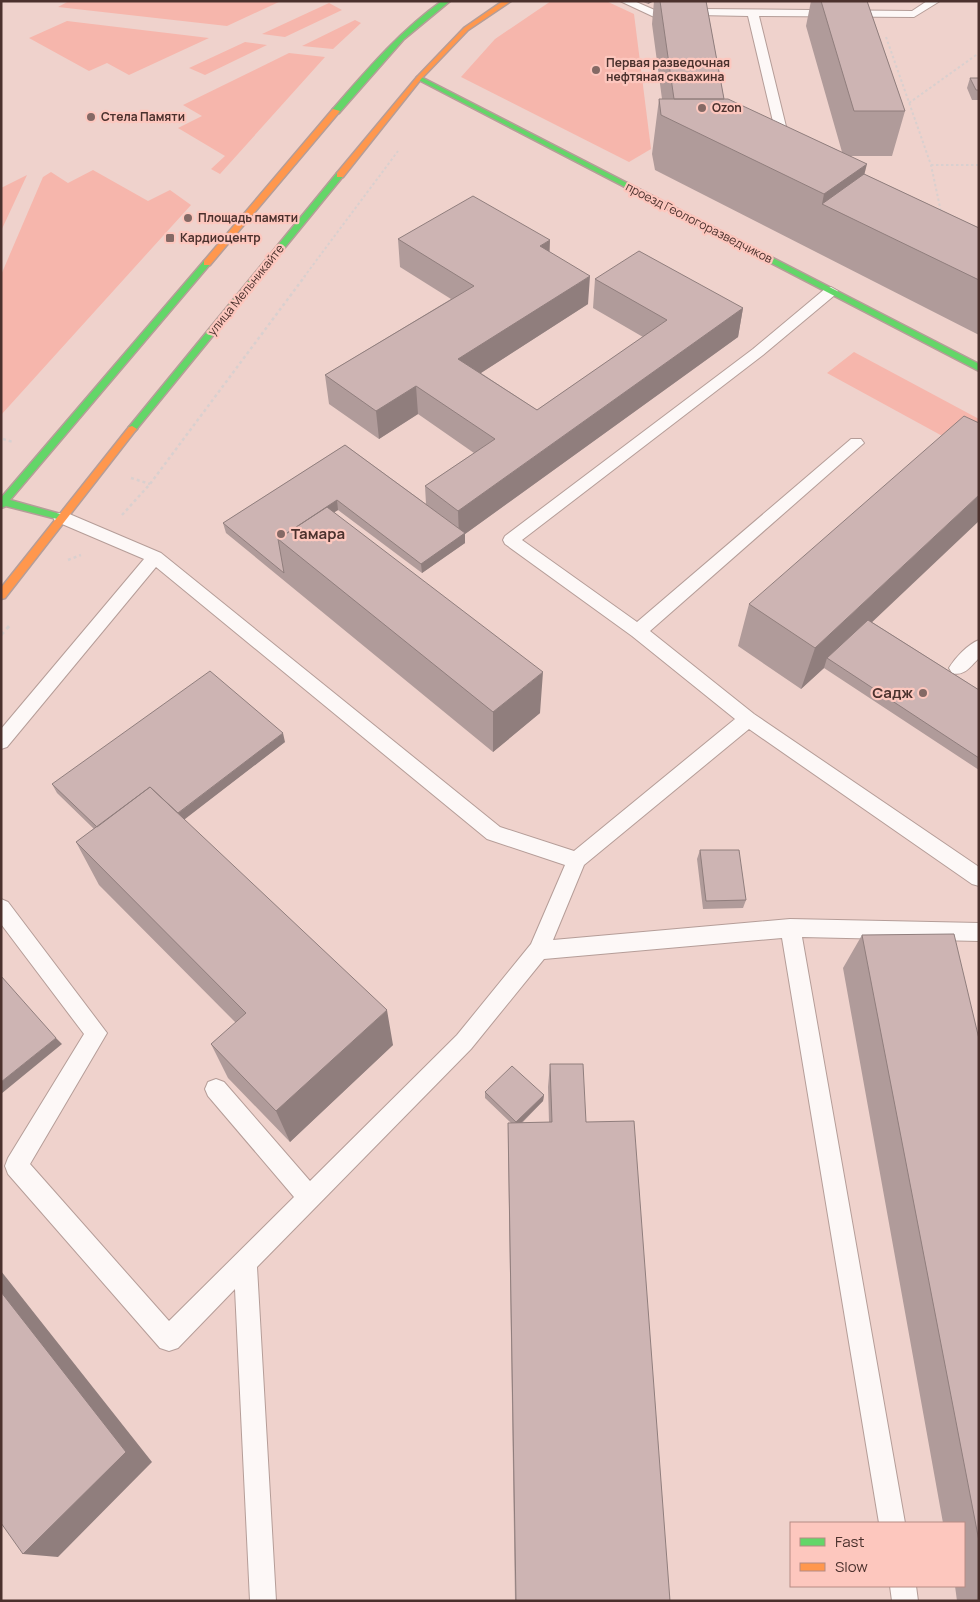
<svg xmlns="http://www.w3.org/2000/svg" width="980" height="1602" font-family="Manrope,sans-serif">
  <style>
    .green { fill: #f6b6ac }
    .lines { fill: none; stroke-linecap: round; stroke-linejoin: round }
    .lane-casing { stroke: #b59d98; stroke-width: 2 }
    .fast-casing { stroke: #b59d98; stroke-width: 3 }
    .slow-casing { stroke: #b59d98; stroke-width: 3 }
    .path-far2 { stroke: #d9d0cf; stroke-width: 2; stroke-dasharray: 2.5 2.5; stroke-linecap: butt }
    .path-far1 { stroke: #d9d0cf; stroke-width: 2.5; stroke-dasharray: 3 3; stroke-linecap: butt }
    .path { stroke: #d9d0cf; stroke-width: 3; stroke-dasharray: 4 4; stroke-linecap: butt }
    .lane { fill: #fdf8f7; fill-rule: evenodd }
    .fast { fill: #63d668; fill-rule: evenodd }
    .slow { fill: #ff974d; fill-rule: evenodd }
    .wall { fill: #b09b9a }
    .shaded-wall { fill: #907e7d }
    .building { fill: #cdb4b3; stroke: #907e7d }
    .poi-dot { fill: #846965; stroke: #fdc7be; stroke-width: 2 }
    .labels { text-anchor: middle; stroke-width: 4.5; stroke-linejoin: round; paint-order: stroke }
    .far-poi-label { font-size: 12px; font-weight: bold; fill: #4b312d; stroke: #fdc7be; text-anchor: start }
    .far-street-label { font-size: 12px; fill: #4b312d; stroke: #fdc7be }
    .poi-label { font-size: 15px; font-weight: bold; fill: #4b312d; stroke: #fdc7be; text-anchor: start }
  </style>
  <rect width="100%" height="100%" fill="#efd2cc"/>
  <path class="green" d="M69,1H281L227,26L58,7Z
    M551,1H606L634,14L651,149L629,162L461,77L495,39Z
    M329,3L342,10L285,37L262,34Z
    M355,20L361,23L333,49L302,46Z
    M67,21L209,38L129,75L107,63L89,71L29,38Z
    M245,42L267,45L205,75L189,68Z
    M289,53L325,57L220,174L211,169L225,156L178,128L202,116L183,105Z
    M93,170L148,201L170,190L191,205L1,415V275L43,177L51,172L68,183Z
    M27,175L1,231V188Z
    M854,352L979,419V456L827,373Z"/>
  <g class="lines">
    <defs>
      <path id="lane" d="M620,1H634L666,15L677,13L682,16L665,22Z
        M927,1H940L914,17L759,16L791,147L785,151L779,147L748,16L698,15L693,12L698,9L912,11Z
        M831,287L838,291L836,294L763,355L522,540L637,622L851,439H861L864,443L650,631L754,714L979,867V886L972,884L749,729L584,865L553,940L790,919L979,923V941L802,937L905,1523H879L782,938L544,959L471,1049L257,1267L276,1601H250L235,1289L178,1348L169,1351L160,1348L8,1174L5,1166L8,1158L84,1034L1,924V899L8,902L107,1033L30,1164L169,1321L294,1197L208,1096L205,1089L208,1082L216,1079L224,1082L310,1181L457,1035L531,944L565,865L487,839L156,567L7,747L1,749V729L144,559L55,521L53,517L55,513H67L161,553L500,827L574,851L735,719L632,636L505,544L503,540L505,536L753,349L826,288Z
        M979,640V658C971,666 964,677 952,673L949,668C955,658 968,644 979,640Z
        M890,1586H916L918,1601H892Z"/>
      <path id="fast" d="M442,1H450L404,39L339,113H333V109C367,70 400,31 442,1Z
        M417,77H421L979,364V371L417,79Z
        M337,173L344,175L135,431H129V427Z
        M204,261L211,263L10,500L64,515V519L61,520L6,506L1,508V498Z"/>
      <path id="slow" d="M503,1H511L468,30L421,79L343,177H337V173L417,77L464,28Z
        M333,109L340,111L210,265H204V261Z
        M132,426L137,429L135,431L5,598L1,599V588L129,427Z"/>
    </defs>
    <use href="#lane" class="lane-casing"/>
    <use href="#fast" class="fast-casing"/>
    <use href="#slow" class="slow-casing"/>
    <path class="path-far2" d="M886,37L931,165L941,212
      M909,103L979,53
      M931,165H979
      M304,277L398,151"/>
    <path class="path-far1" d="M3,439L13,442
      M131,478L150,484
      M122,515L150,484L305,276
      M68,560L81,555"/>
    <path class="path" d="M1,635L11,624"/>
    <use href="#lane" class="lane"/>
    <use href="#fast" class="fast"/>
    <use href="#slow" class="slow"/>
  </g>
  <path class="wall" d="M641,1H654L648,4Z
    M654,1H706L724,99L842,152L806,26L811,1H867L905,111L892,156H851L864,174L979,228V335L655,170L652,154L659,99H662L652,24Z
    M970,78H979V100H972L967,88Z
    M398,239L550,252L588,304L481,373L537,410L643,337L593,308L595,279L743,308L738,337L465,534V543L422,573L338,510L334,512L540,713L493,752L226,533L223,523L345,445L426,504L425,486L474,453L418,414L379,439L329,404L325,375L451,299L400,267Z
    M749,604L872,622L979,690V770L824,668L801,689L738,646Z
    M285,742L184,819L393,1045L290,1142L228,1078L211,1044L236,1023L99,885L76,842L94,829L57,793L52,784Z
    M700,850L746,900L743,908L703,909L697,859Z
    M862,935L979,1039V1601H957L955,1586H964V1523H943L843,968Z
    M550,1064L586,1122L670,1601H515L508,1143V1123H511L485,1098V1092L544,1095L543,1101L522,1123L549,1122L548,1087Z"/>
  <path class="shaded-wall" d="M649,1H654L648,4Z
    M867,164L853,219L822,204L824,194Z
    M550,240L549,269L540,246Z
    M590,276L588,304L459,387L458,359Z
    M743,308L738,337L465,534V543L422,573L421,564L459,537L458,511Z
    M416,386L418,414L379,439L376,411Z
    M979,495V521L831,661L827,658L824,668L801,689L815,648Z
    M337,500L338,510L307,530L306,520Z
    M543,672L540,713L493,752V712Z
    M283,733L285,742L128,863L124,855Z
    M387,1010L393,1045L290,1142L276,1111Z
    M56,1038L62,1044L1,1094V1082Z
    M544,1095L543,1101L516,1128V1122Z
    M1,1271L152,1462L58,1557L23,1554L1,1292Z"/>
  <path class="building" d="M660,1H706L724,99H674Z
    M821,1H867L905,111H854Z
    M970,78H979V90H976Z
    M659,99H728L867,164L824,194L661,115Z
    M864,174L979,228V280L822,204Z
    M473,196L550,240L540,246L590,276L458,359L537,410L667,320L595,279L639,251L743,308L458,511L425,486L495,439L416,386L376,411L325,375L474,286L398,239Z
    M964,416L979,423V495L815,648L749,604Z
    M345,445L465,533L421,564L337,500L278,539L284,573L223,523Z
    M327,507L543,672L493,712L278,539Z
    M868,620L979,690V758L827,658Z
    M210,671L283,733L178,813L150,787L97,827L52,784Z
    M150,787L387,1010L276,1111L211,1044L246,1013L76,842Z
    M700,850H739L746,900L706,901Z
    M954,934L979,1039V1541L862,935Z
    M1,976L56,1038L1,1082Z
    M550,1064H583L586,1122L634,1121L670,1601H516L508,1123L552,1122Z
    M512,1066L544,1095L516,1122L485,1092Z
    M1,1292L126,1452L23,1554L1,1523Z"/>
  <g class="poi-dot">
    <circle cx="596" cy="70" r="5"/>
    <circle cx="702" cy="108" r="5"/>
    <circle cx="91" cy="117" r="5"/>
    <circle cx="188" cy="218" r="5"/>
    <rect x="165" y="233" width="10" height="10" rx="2.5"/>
    <circle cx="281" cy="534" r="5"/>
    <circle cx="923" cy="693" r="5"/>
  </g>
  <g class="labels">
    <g class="far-poi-label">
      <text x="606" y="67">Первая разведочная<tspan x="606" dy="14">нефтяная скважина</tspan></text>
      <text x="712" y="112">Ozon</text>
      <text x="101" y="121">Стела Памяти</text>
      <text x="198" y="222">Площадь памяти</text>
      <text x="180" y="242">Кардиоцентр</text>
    </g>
    <g class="far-street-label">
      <text transform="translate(699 223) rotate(27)" y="4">проезд Геологоразведчиков</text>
      <text transform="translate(246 290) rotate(-51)" y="4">улица Мельникайте</text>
    </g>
    <g class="poi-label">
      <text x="291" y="539">Тамара</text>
      <text x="913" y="698" text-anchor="end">Садж</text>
    </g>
  </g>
  <rect width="980" height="1602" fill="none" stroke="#4b312d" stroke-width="5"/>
  <rect x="790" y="1522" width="175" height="65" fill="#fdc7be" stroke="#b68b84"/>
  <rect x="800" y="1538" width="25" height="8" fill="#63d668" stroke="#b68b84"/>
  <text x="835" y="1547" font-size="15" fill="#4b312d">Fast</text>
  <rect x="800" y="1563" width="25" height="8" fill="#ff974d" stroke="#b68b84"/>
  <text x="835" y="1572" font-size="15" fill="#4b312d">Slow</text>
</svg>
